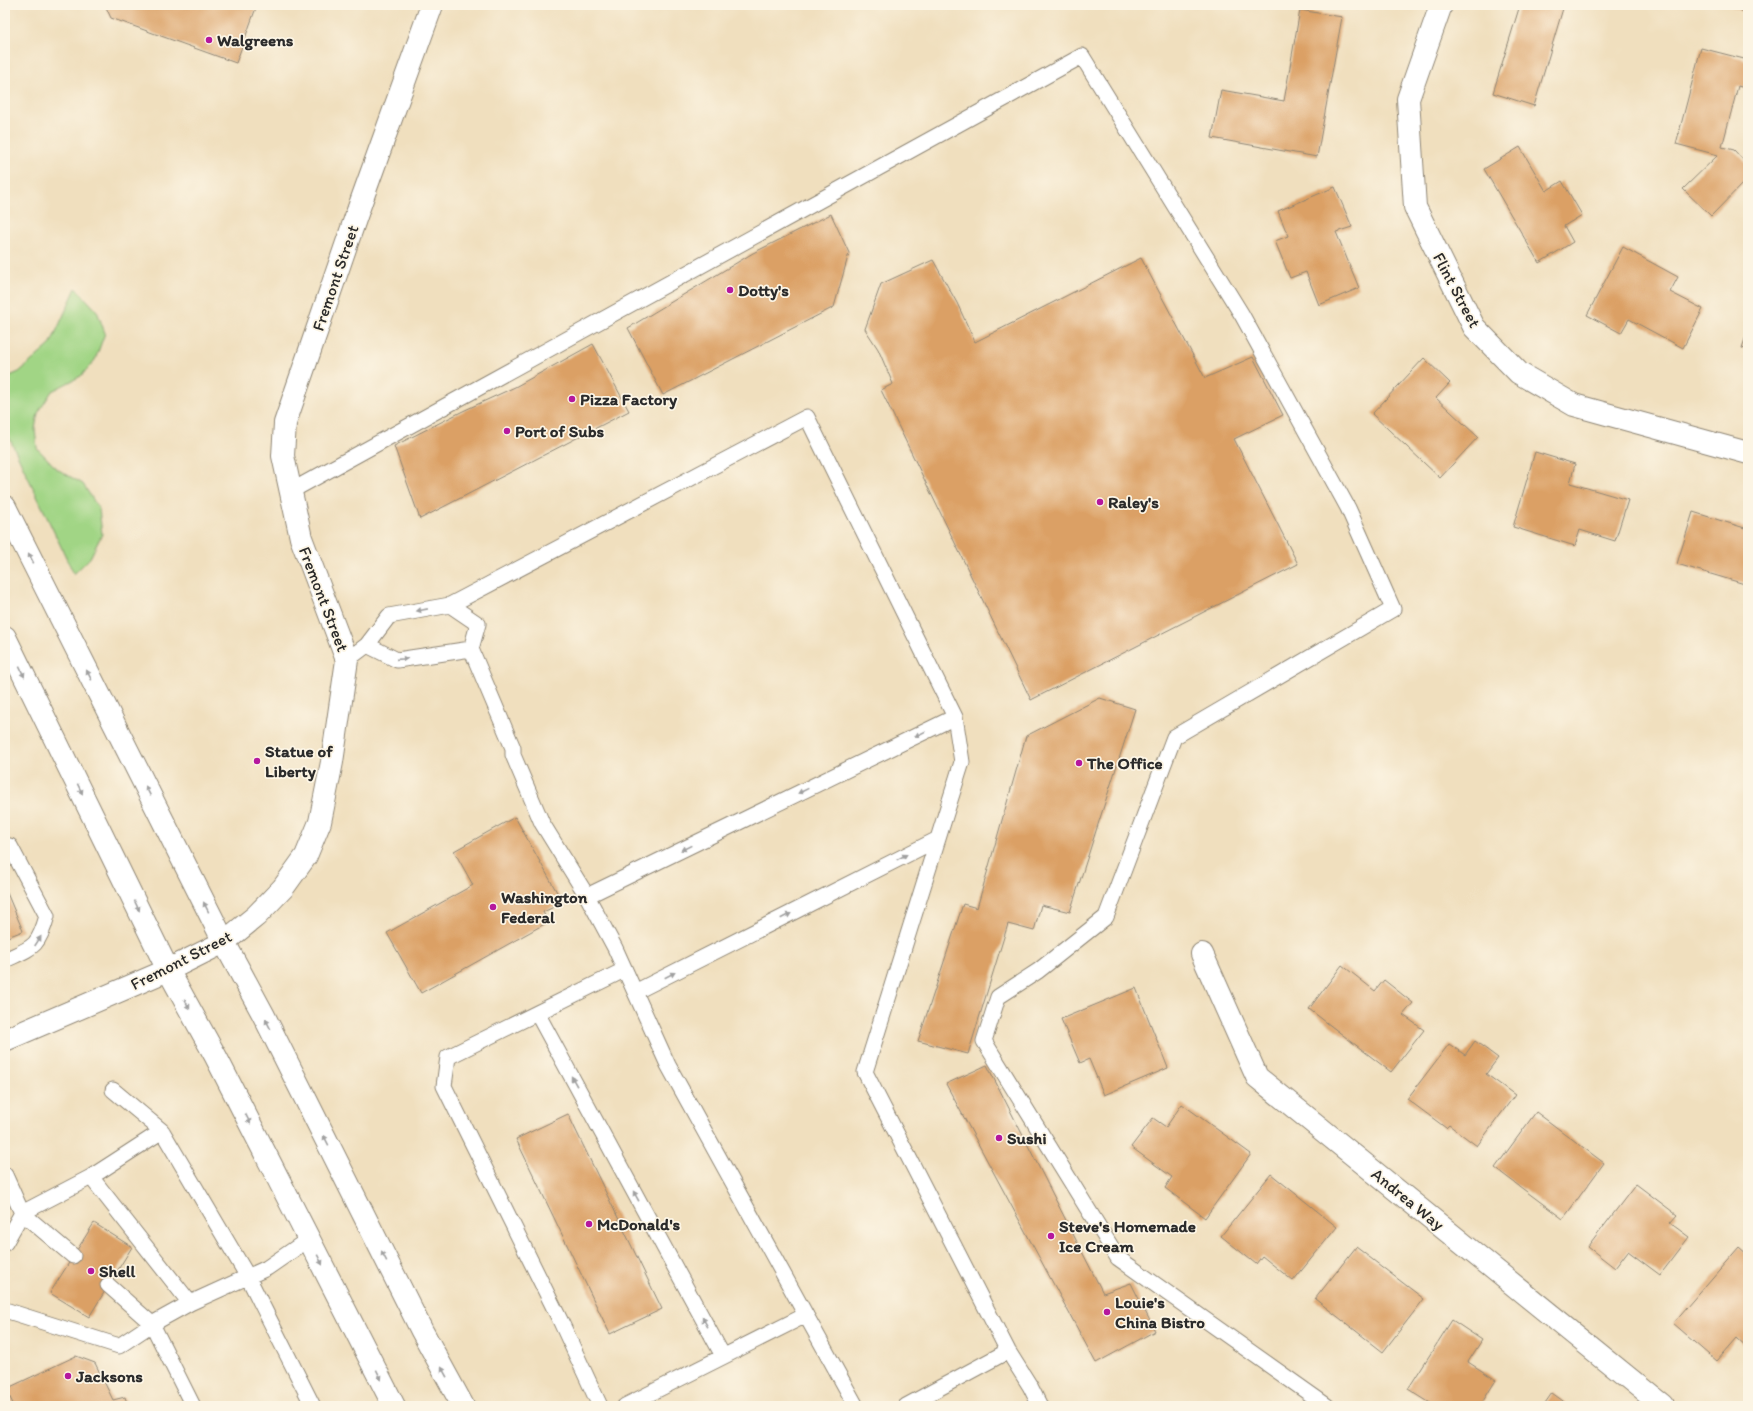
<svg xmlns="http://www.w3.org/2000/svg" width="1753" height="1411" font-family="Itim,sans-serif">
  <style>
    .green { fill: #a1d585; stroke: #668058 }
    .building { fill: #dba065 }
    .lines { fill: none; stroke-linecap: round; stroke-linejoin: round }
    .lane-casing { stroke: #8e8574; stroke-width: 17 }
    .street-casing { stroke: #8e8574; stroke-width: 24 }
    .secondary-casing { stroke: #8e8574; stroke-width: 24 }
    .highway-casing { stroke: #8e8574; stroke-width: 24 }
    .lane { stroke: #fff; stroke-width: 15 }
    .street { stroke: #fff; stroke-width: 22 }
    .secondary { stroke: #fff; stroke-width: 22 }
    .highway { stroke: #fff; stroke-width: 22 }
    .oneway { fill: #a0a0a0 }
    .poi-dot { fill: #b5179e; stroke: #fcf5e5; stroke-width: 1.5 }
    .labels { text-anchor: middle; stroke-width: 3.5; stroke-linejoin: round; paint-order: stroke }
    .poi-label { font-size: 17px; font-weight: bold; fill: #2b2b2b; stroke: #fcf5e5; text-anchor: start }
    .street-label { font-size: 17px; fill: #2b2b2b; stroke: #fcf5e5 }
  </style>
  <rect width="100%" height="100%" fill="#fcf5e5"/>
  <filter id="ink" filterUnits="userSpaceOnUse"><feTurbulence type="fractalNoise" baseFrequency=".025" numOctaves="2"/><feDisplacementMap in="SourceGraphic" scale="8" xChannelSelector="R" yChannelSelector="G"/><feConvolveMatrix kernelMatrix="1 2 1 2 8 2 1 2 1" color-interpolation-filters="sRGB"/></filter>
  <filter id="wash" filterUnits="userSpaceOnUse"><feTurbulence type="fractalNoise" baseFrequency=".012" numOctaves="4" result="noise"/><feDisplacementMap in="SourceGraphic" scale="16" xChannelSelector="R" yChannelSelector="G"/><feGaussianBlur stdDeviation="0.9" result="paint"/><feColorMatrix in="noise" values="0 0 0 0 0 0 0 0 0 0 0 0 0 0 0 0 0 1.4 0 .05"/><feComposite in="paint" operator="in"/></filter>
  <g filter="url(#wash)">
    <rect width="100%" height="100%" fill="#f0dfbe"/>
    <path class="green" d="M76,288L97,311L105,333L95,360L81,376L52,391L38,413L35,429L37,448L57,469L83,484L99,509L102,534L90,558L74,574L5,429V378L19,372L50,345Z"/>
    <g id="blocks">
      <path class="building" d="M105,5H257L236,63L111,18Z
        M1520,5H1564L1534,106L1493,93Z
        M1729,5H1748V14Z
        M1300,10L1342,17L1317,157L1212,138L1221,90L1284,101Z
        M1701,48L1748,60V89L1738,86L1722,147L1734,150L1748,165V178L1711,216L1683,189L1718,155L1676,144Z
        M1520,147L1546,191L1562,181L1582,215L1564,226L1573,242L1539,263L1484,169Z
        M1335,187L1352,227L1336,232L1359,288L1319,305L1306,272L1290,278L1275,241L1288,236L1278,211Z
        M831,214L849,253L834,307L663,395L628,328L753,253Z
        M1623,247L1678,277L1670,292L1703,309L1683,348L1629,319L1621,333L1587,315Z
        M1141,258L1205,378L1253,357L1283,415L1234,439L1298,564L1031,700L881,390L893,384L878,349L865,329L881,284L933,260L957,303L975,342Z
        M1748,330V350L1742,348Z
        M593,344L629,411L420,519L394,446L463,411L515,387Z
        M1424,358L1450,383L1436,398L1478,437L1440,478L1372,414Z
        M1535,452L1575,464L1570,483L1628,500L1615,541L1580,530L1575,546L1513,527Z
        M1693,512L1748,529V585L1677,564Z
        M1100,698L1135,709L1070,912L1041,905L1034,931L1008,924L968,1054L918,1041L963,904L977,908L1026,736Z
        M515,817L563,903L543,912L548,922L421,993L387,933L473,885L454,851Z
        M7,893L23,931L5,938V894Z
        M1342,965L1375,991L1384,980L1413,1003L1403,1015L1424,1030L1391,1072L1309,1009Z
        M1136,988L1168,1068L1104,1095L1089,1059L1080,1063L1061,1019Z
        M1475,1041L1498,1058L1486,1074L1515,1095L1477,1146L1449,1125L1446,1128L1407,1099L1449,1044L1465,1055Z
        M987,1065L1103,1293L1131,1283L1155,1331L1096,1363L946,1084Z
        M1182,1104L1251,1154L1205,1218L1165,1188L1172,1177L1131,1147L1153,1118L1166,1127Z
        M1536,1112L1604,1163L1563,1219L1495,1168Z
        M568,1114L662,1309L610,1334L516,1139Z
        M1271,1174L1337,1227L1293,1281L1262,1256L1256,1264L1221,1236Z
        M1636,1184L1677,1215L1670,1223L1689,1237L1660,1275L1628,1251L1615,1268L1588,1247Z
        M94,1223L132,1247L89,1317L50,1293Z
        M1356,1247L1424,1299L1383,1352L1315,1299Z
        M1739,1247L1748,1255V1348L1737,1338L1717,1361L1673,1323Z
        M1452,1320L1482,1340L1468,1362L1496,1380L1480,1406H1435L1408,1389Z
        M76,1356L95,1363L113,1400L125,1397L128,1406H14L6,1389Z
        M1552,1393L1570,1406H1543Z"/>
    </g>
  </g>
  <g filter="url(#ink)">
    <use href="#blocks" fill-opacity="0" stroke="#8e8574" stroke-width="1"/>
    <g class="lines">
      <defs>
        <path id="lane" d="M291,491L1082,56L1242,315L1348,508L1393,609L1174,737L1106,917L1038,971L998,997L984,1041L1118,1258L1327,1406
          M450,605L807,417L955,717L962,762L865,1072L1008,1351L1030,1386L1040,1406
          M471,649L513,748V755L542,823L587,896L615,948L668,1065L856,1406
          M347,660L367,645L389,616L450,605L478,624L471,649L397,660L367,645
          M5,845L10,846L47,916C38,948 33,947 5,960
          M587,896L955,717
          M635,992L938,839
          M537,1013L723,1356
          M113,1090L162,1131
          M5,1175L22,1213L5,1243
          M91,1177L162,1131L248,1277L313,1406
          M73,1256L22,1213L91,1177L190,1303L267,1268L309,1239
          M108,1285L152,1324L193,1406
          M5,1310L119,1346L152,1324L190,1303
          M600,1406L561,1322L444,1086L448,1057L624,970
          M625,1406L806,1315
          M906,1406L1008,1351"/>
        <path id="street" d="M1441,5L1408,99L1415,207L1474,327L1519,373L1574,405L1748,453
          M1202,954L1257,1077L1663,1406
          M5,1040L168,970"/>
        <path id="secondary" d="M168,970L224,942L256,916L283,888L306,856L320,822L332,762L347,660L301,538L283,456L285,423L362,199L432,5"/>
        <path id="highway" d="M5,507L224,942L263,1014L422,1331L463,1406
          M5,637L168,970L216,1057L394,1406"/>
      </defs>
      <use href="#lane" class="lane-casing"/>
      <use href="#street" class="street-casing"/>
      <use href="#secondary" class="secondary-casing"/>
      <use href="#highway" class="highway-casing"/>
      <use href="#lane" class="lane"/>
      <use href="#street" class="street"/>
      <use href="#secondary" class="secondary"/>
      <use href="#highway" class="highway"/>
    </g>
    <defs><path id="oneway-solid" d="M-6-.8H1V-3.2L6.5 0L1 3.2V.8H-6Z"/></defs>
    <g class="oneway">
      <use href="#oneway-solid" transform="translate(31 558) rotate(-117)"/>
      <use href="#oneway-solid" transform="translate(422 610) rotate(169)"/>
      <use href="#oneway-solid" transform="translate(402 659) rotate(-4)"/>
      <use href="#oneway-solid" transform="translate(22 672) rotate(64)"/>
      <use href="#oneway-solid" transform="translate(89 675) rotate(-117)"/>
      <use href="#oneway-solid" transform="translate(920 734) rotate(154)"/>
      <use href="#oneway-solid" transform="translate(80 789) rotate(64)"/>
      <use href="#oneway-solid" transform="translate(148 791) rotate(-117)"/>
      <use href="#oneway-solid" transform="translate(803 791) rotate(154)"/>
      <use href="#oneway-solid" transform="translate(686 848) rotate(154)"/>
      <use href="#oneway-solid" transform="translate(902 857) rotate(-27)"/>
      <use href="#oneway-solid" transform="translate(137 906) rotate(64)"/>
      <use href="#oneway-solid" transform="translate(206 907) rotate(-117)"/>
      <use href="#oneway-solid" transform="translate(786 916) rotate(-27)"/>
      <use href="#oneway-solid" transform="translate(38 941) rotate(-57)"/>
      <use href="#oneway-solid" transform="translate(670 975) rotate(-27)"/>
      <use href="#oneway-solid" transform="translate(187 1004) rotate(61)"/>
      <use href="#oneway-solid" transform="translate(268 1024) rotate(-117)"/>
      <use href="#oneway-solid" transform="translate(574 1081) rotate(-119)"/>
      <use href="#oneway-solid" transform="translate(248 1119) rotate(63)"/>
      <use href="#oneway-solid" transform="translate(326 1140) rotate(-117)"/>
      <use href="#oneway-solid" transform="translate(636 1196) rotate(-119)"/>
      <use href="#oneway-solid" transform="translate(384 1256) rotate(-117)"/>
      <use href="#oneway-solid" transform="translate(320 1260) rotate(63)"/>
      <use href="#oneway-solid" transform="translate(705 1322) rotate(-119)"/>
      <use href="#oneway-solid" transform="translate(444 1372) rotate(-119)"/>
      <use href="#oneway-solid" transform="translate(379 1375) rotate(64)"/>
    </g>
  </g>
  <g class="poi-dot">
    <circle cx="209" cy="40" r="4"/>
    <circle cx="730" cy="290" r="4"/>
    <circle cx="572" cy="399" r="4"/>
    <circle cx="507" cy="431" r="4"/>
    <circle cx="1100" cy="502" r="4"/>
    <circle cx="257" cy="761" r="4"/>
    <circle cx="1079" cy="763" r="4"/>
    <circle cx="493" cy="907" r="4"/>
    <circle cx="999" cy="1138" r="4"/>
    <circle cx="589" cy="1224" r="4"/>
    <circle cx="1051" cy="1236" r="4"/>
    <circle cx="91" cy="1271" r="4"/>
    <circle cx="1107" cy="1312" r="4"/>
    <circle cx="68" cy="1376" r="4"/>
  </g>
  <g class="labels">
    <g class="poi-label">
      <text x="217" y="46">Walgreens</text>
      <text x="738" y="296">Dotty's</text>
      <text x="580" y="405">Pizza Factory</text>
      <text x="515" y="437">Port of Subs</text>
      <text x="1108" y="508">Raley's</text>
      <text x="265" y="757">Statue of<tspan x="265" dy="20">Liberty</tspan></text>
      <text x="1087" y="769">The Office</text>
      <text x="501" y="903">Washington<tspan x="501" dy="20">Federal</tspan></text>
      <text x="1007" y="1144">Sushi</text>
      <text x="597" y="1230">McDonald's</text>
      <text x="1059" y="1232">Steve's Homemade<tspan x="1059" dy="20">Ice Cream</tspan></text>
      <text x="99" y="1277">Shell</text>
      <text x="1115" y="1308">Louie's<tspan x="1115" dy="20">China Bistro</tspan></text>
      <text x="76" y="1382">Jacksons</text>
    </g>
    <g class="street-label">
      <text transform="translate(335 278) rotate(-71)" y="6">Fremont Street</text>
      <text transform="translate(1457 290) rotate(62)" y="6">Flint Street</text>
      <text transform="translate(324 599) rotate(69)" y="6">Fremont Street</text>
      <text transform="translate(181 960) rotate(-27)" y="6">Fremont Street</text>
      <text transform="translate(1408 1199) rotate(39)" y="6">Andrea Way</text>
    </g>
  </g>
  <rect width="1753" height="1411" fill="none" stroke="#fcf5e5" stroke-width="20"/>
</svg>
